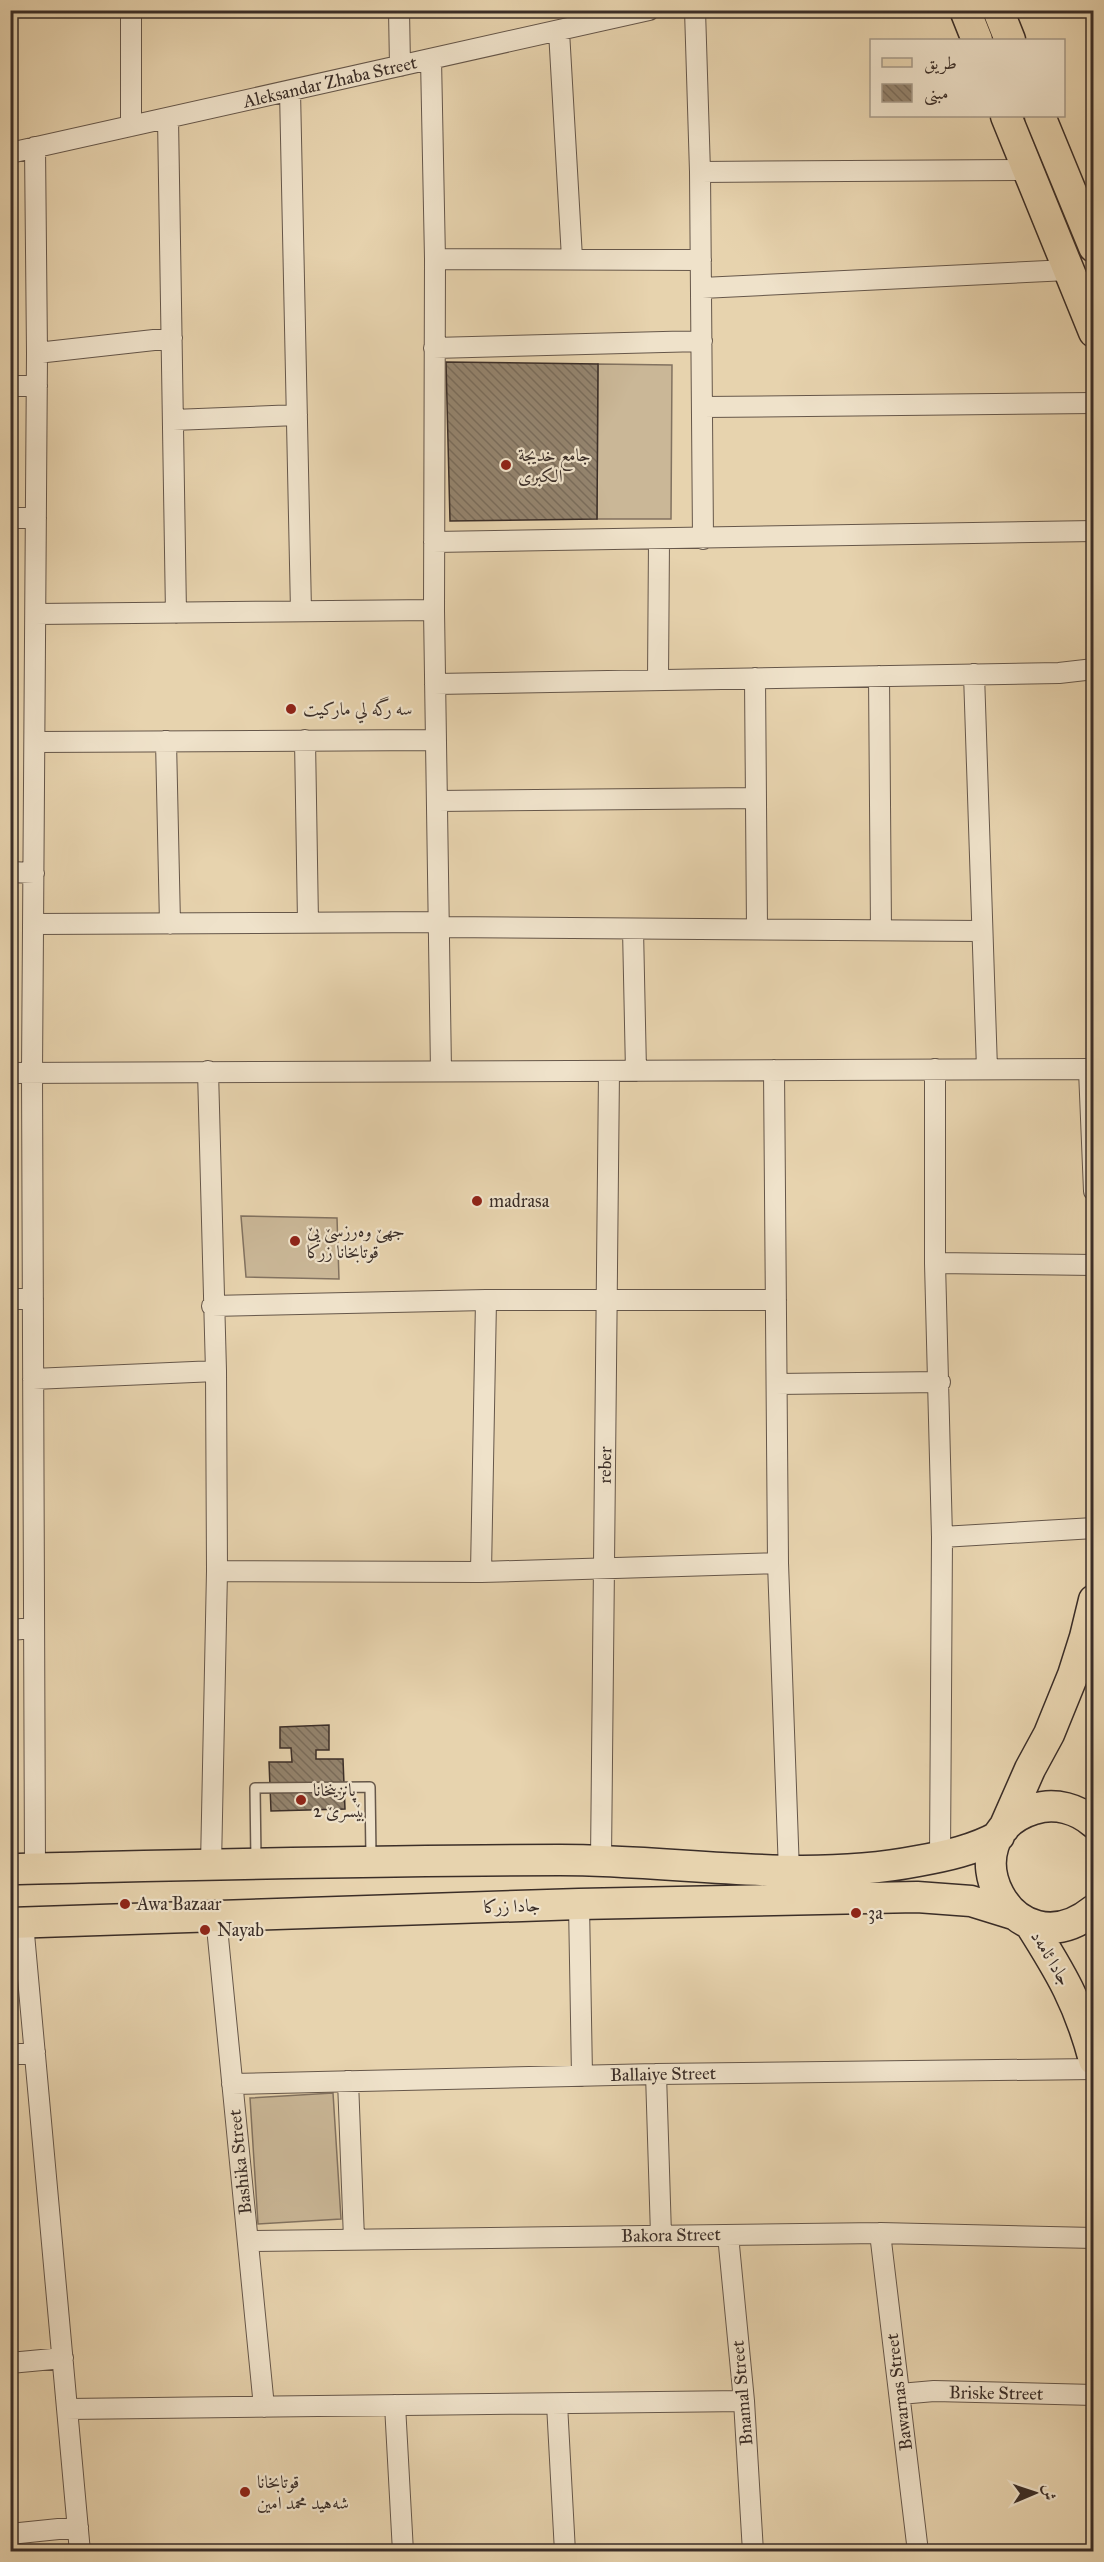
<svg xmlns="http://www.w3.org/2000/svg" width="1104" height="2562" font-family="'IM FELL Great Primer',Amiri,serif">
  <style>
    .grass { fill: #cab797; stroke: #827260; stroke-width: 1.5 }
    .building { fill: url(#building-back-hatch); stroke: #3b2e28; stroke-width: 1.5 }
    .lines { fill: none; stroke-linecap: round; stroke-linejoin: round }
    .lane-casing { stroke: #66574a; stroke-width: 12 }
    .street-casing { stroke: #66574a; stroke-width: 22 }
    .primary-casing { stroke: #3b2e28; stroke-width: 33 }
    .lane { stroke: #efe2ca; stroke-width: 9 }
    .street { stroke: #efe2ca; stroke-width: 20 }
    .primary { stroke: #e7d3ae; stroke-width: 30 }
    .poi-dot { fill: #8f2418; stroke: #efe2ca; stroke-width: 2 }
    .labels { text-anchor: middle; stroke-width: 4.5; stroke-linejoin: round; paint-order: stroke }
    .street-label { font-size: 18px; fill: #3b2e28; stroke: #efe2ca }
    .poi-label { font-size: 18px; fill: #3b2e28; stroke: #efe2ca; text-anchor: start }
  </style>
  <defs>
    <pattern id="building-back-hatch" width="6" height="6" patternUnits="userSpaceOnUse" patternTransform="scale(1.5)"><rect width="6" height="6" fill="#94846e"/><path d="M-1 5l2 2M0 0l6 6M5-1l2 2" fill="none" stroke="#7a6c5a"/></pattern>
  </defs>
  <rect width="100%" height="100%" fill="#e7d3ae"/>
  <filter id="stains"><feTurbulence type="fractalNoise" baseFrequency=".00333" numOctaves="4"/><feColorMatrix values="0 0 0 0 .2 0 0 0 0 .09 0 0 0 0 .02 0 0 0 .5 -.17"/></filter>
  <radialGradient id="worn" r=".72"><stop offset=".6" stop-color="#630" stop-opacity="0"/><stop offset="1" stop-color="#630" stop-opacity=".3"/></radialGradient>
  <path class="grass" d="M598,364L672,365L671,519H597Z
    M241,1216L337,1218L339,1279L246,1277Z
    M333,2093L341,2219L258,2224L250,2098Z"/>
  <path class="building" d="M446,362L598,364L597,519L450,521Z
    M329,1725V1750H316V1759H343L345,1809L271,1811L269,1762H292L291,1748H280V1727Z"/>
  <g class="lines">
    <defs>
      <path id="lane" d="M256,1860L255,1788L370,1787L371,1856"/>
      <path id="street" d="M399,10L400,66
        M695,10L700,172L703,539
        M559,31L572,258
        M431,59L435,259L434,610L441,1071
        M290,91L301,611
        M168,118L176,613
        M131,126V10
        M10,153L649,10
        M700,172L1028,170
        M435,259L701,260
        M702,288L1068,270
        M434,348L702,341
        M37,353L172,338
        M10,386H37
        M703,407L1094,403
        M173,420L297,415
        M10,518H36
        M434,542L1094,531
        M36,614L434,610
        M974,674L987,1069
        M879,676L881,930
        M755,678L757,929
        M658,680L659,540
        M435,684L1059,673L1094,669
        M305,740L308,922
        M166,741L170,924
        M35,742L436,740
        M437,801L756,798
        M10,872L34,873
        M34,924L439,922
        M439,927L982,931
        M633,929L636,1071
        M935,1069V1263L942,1537L940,1857
        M774,1070L778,1563L789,1872
        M1089,1070L1094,1191
        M208,1071L216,1371L217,1571L211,1865
        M10,1073L1094,1069
        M935,1263L1094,1265
        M10,1299H33
        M212,1306L486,1300H776
        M33,1379L216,1371
        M777,1384L940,1382
        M942,1537L1094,1528
        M217,1571L481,1572L778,1563
        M481,1572L486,1300
        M10,1630L34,1628
        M601,1860L609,1071
        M35,1868L32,1073L37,353L35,147
        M579,1904L582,2076
        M216,1917L264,2407
        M23,1923L80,2552
        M10,2055L35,2052
        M656,2074L661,2235
        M348,2081L354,2239
        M232,2084L656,2074L1094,2069
        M880,2233L918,2552
        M728,2235L744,2401L753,2552
        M248,2241L880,2233L1094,2238
        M10,2363L63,2358
        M900,2394L934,2391L1094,2395
        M557,2404L565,2552
        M395,2405L403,2552
        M67,2409L744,2401
        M10,2534L78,2527"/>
      <path id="primary" d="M965,10L977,40
        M998,10L1010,40
        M1006,116L1094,332
        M1040,116L1094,247
        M1094,1823C1078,1809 1055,1802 1034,1809C943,1837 1012,1976 1094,1910
        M1004,1828L1030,1769L1049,1734L1073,1675L1085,1637L1094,1600
        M10,1869C194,1865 377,1860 560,1860C680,1860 799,1884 918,1861C946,1856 974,1850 999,1836
        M10,1923L579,1904L917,1897L971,1901L1013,1914
        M1030,1924C1061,1973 1079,2003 1094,2060"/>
    </defs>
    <use href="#lane" class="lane-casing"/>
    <use href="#street" class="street-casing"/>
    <use href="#primary" class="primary-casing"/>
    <use href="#lane" class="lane"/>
    <use href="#street" class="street"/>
    <use href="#primary" class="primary"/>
  </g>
  <g class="poi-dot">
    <circle cx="506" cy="465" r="6"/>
    <circle cx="291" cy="709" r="6"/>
    <circle cx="477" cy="1201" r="6"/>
    <circle cx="295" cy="1241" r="6"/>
    <circle cx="301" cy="1800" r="6"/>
    <circle cx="125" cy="1904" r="6"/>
    <circle cx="856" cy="1913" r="6"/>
    <circle cx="205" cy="1930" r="6"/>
    <circle cx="245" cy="2492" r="6"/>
  </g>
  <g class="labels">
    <g class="street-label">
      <text transform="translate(330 82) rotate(-13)" y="6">Aleksandar Zhaba Street</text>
      <text transform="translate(605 1465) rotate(-89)" y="6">reber</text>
      <text transform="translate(512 1906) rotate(-2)" y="6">جادا زرکا</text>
      <text transform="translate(1051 1958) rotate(59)" y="6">جادا ئامەد</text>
      <text transform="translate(663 2074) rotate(-1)" y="6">Ballaiye Street</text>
      <text transform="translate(240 2162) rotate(-96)" y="6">Bashika Street</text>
      <text transform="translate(671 2235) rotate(-1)" y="6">Bakora Street</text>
      <text transform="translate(899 2392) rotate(-97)" y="6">Bawarnas Street</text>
      <text transform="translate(742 2393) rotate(-95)" y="6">Bnamal Street</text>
      <text transform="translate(996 2393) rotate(1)" y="6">Briske Street</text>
    </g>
    <g class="poi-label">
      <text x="518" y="461">جامع خدیجة<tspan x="518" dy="21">الکبری</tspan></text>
      <text x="303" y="715">سه رگه لي ماركيت</text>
      <text x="489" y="1207">madrasa</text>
      <text x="307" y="1237">جھێ وەرزسێ یێ<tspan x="307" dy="21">قوتابخانا زرکا</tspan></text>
      <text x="313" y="1796">پانزینخانا<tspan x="313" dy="21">بێسرێ 2</tspan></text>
      <text x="137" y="1910">Awa Bazaar</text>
      <text x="868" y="1919">3a</text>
      <text x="217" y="1936">Nayab</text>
      <text x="257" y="2488">قوتابخانا<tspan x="257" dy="21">شەهید محمد امین</tspan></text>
    </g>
  </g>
  <rect width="1104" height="2562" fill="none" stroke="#e7d3ae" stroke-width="36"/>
  <rect x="12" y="12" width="1080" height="2538" fill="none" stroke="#3b2e28" stroke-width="3"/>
  <rect x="18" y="18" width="1068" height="2526" fill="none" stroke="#3b2e28" stroke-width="1.5"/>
  <rect x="870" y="39" width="195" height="78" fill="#efe2ca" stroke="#a79a89" stroke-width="1.5"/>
  <rect x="882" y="58" width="30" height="9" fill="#e7d3ae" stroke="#a79a89" stroke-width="1.5"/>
  <text x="924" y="69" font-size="18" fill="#3b2e28">طريق</text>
  <rect x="882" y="84" width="30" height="18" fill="url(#building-back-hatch)" stroke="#a79a89" stroke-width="1.5"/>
  <text x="924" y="99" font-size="18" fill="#3b2e28">مبنى</text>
  <g transform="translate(1035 2493) rotate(88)" stroke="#efe2ca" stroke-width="4.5" paint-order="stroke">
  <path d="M0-4.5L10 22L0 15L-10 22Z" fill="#3b2e28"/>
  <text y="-9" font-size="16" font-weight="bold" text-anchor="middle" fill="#3b2e28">ش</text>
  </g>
  <rect width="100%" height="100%" filter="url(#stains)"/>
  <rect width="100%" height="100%" fill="url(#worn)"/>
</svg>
